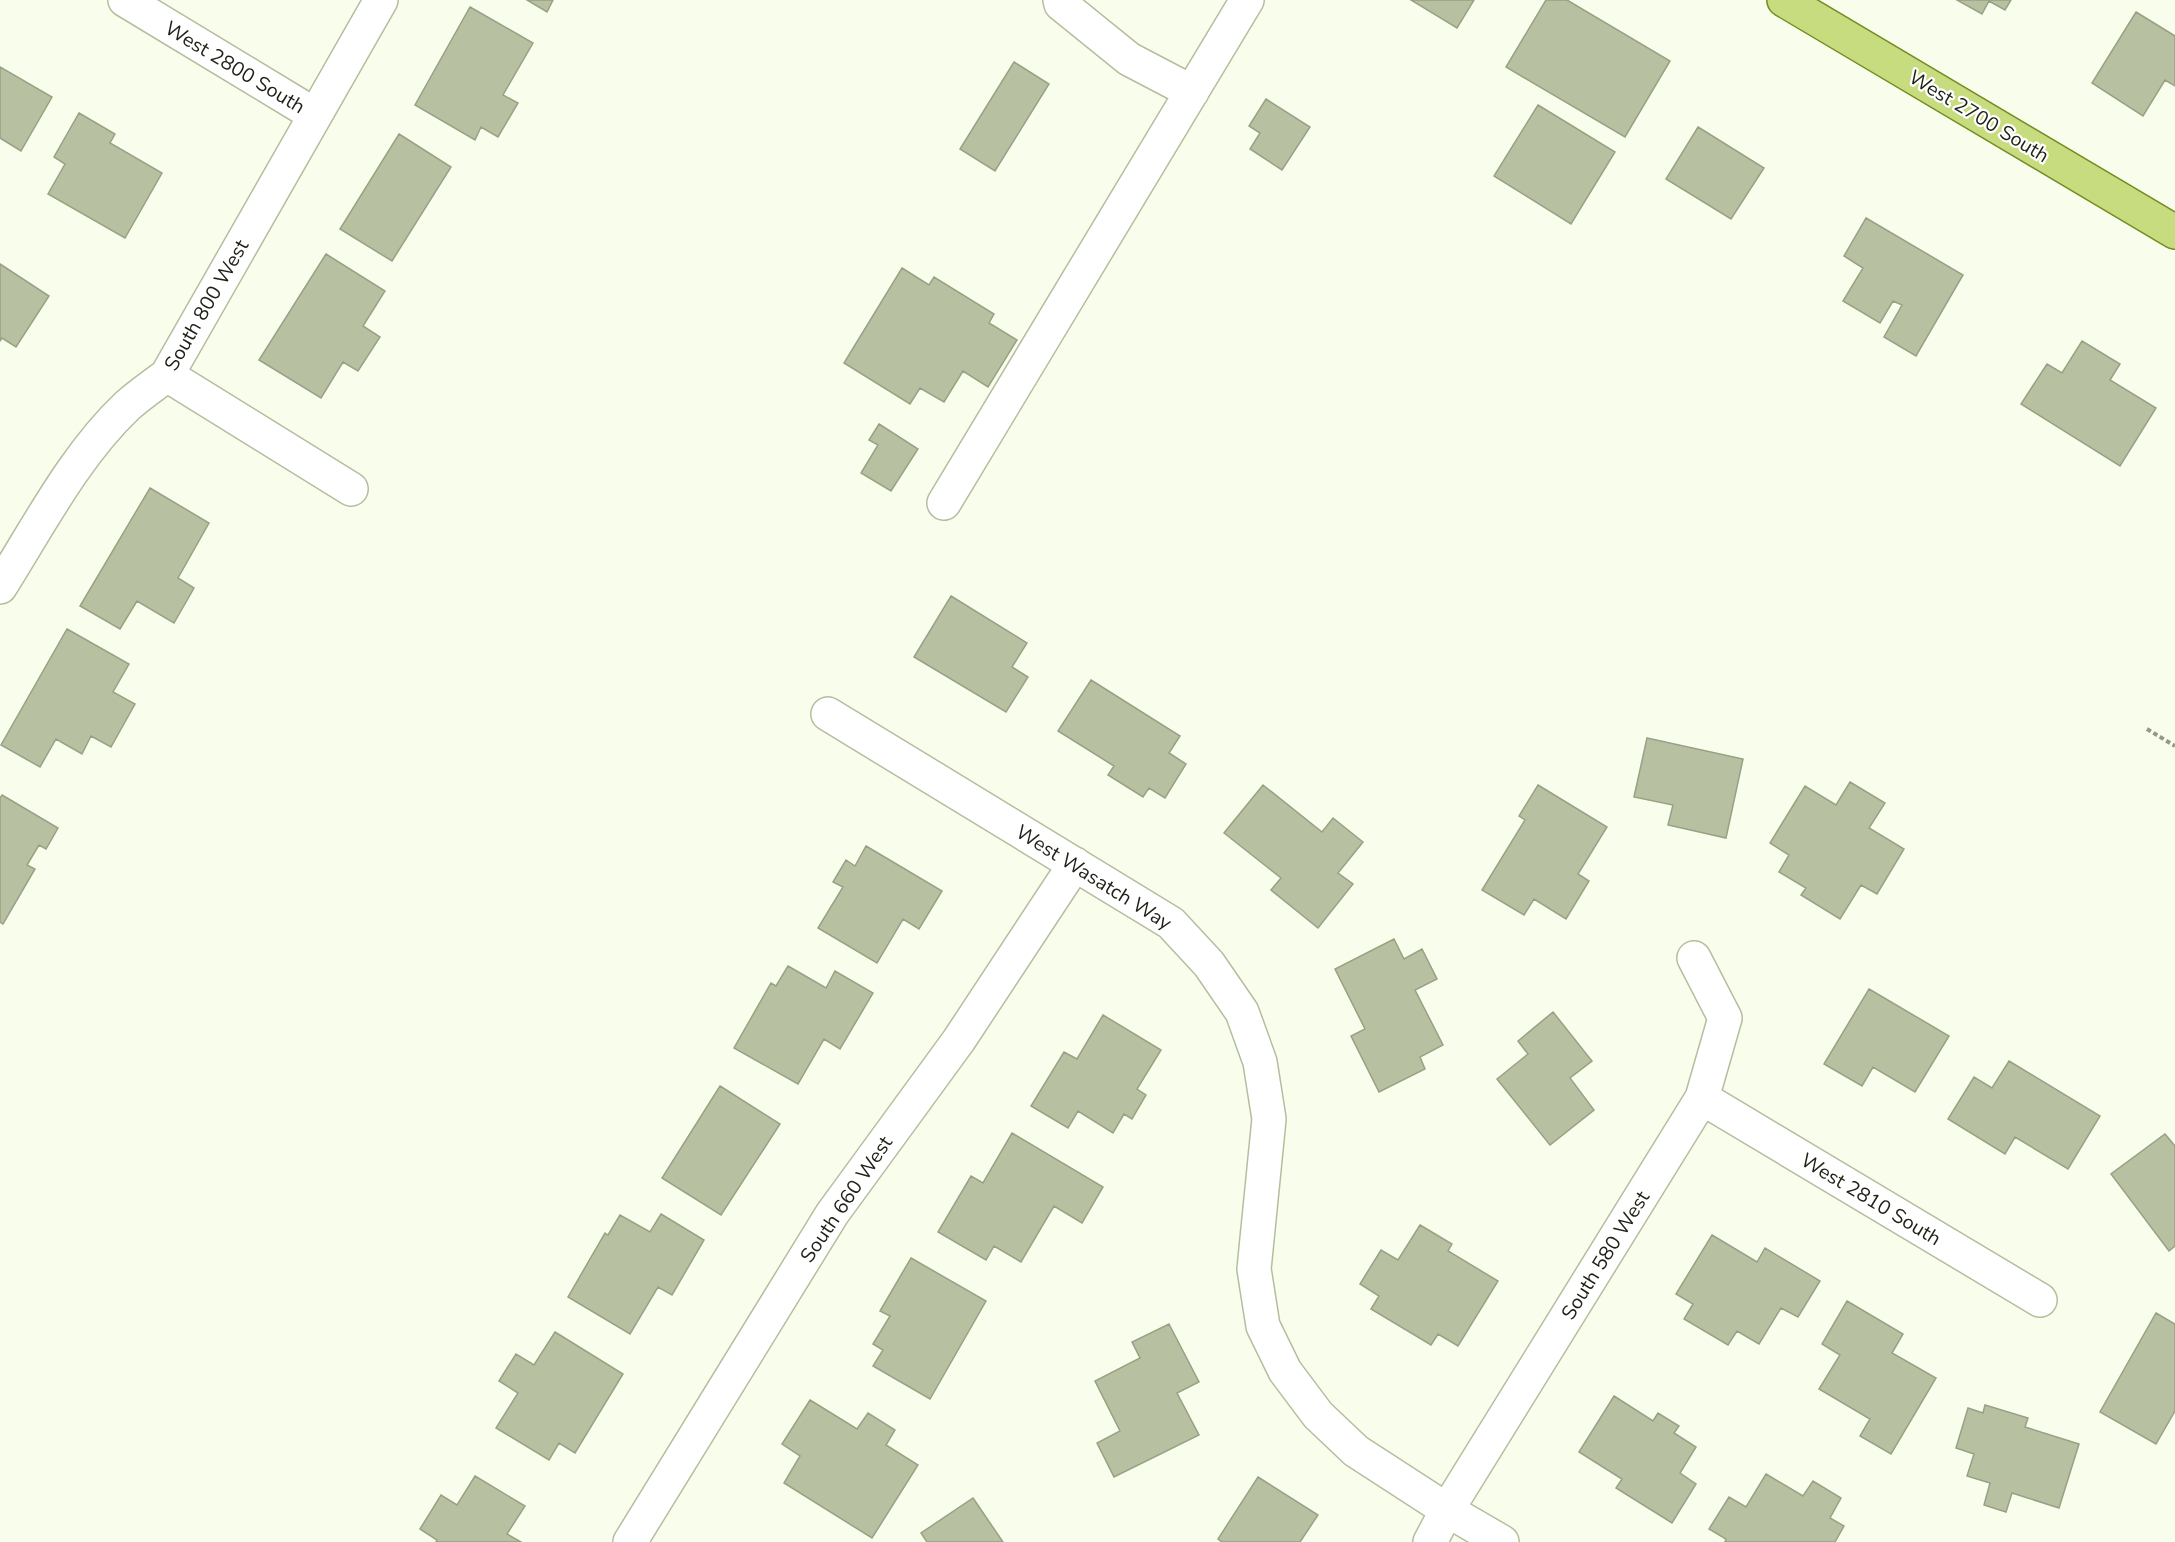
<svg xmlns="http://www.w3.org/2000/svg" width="2175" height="1542" font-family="'Nunito Sans',sans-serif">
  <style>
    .building { fill: #b7c1a2; stroke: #97a183; stroke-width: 1.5 }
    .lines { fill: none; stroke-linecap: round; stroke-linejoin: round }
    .minor-casing { stroke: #b4be9f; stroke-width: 36 }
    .major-casing { stroke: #748c23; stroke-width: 36 }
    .path { stroke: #949889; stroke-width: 4; stroke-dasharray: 4.5 3; stroke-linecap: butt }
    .minor { stroke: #fff; stroke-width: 33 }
    .major { stroke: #c7dc7f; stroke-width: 33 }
    .labels { text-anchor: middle; stroke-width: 4.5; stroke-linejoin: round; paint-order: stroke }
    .street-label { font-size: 20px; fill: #1e2116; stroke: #fff }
  </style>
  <rect width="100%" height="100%" fill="#f8feeb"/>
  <path class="building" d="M527,0H553L547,12Z
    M1411,0H1474L1457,28Z
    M1546,0H1567L1670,61L1625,137L1506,67Z
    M1957,0H2011L2005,10L1989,1L1982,14Z
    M470,7L533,43L503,95L518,103L498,137L481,127L475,140L415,105Z
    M2136,12L2175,36V86L2165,80L2143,116L2092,83Z
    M1014,62L1049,84L995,171L960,149Z
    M0,67L52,97L21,151L0,138Z
    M1266,99L1310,127L1282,170L1250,149L1260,133L1249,126Z
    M1538,105L1615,152L1571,224L1494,176Z
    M79,113L115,134L110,143L162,173L125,238L48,194L65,164L54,157Z
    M1698,127L1764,168L1731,219L1666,179Z
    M399,134L451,167L392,261L340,229Z
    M1866,218L1963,275L1916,356L1884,337L1902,305L1893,301L1880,323L1843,301L1863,268L1844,256Z
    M326,254L385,291L363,326L380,337L358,371L343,362L321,398L259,360Z
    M0,264L49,296L16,347L2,338L0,341Z
    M902,268L929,285L934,277L994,314L989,323L1017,340L988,387L963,371L944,402L920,388L910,404L844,363Z
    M2082,341L2120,364L2110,380L2156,408L2120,466L2021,404L2047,364L2062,373Z
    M879,424L918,449L891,491L861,473L878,445L869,440Z
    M150,488L209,523L178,578L194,588L174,623L137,601L120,629L80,606Z
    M951,596L1027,643L1012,667L1028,677L1006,712L914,657Z
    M67,629L129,664L113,692L135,704L111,747L91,736L82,754L56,739L40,767L1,745Z
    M1091,680L1180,736L1169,753L1186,764L1165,798L1149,788L1143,797L1108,775L1114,766L1058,731Z
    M1647,738L1743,759L1726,838L1668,825L1673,805L1634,797Z
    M1850,782L1885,803L1869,828L1904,849L1877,894L1861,885L1840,919L1801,895L1806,888L1779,872L1789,855L1770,843L1805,786L1836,805Z
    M1263,785L1322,832L1333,818L1363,842L1338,873L1353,884L1318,928L1271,890L1281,878L1224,833Z
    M1538,785L1607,827L1578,874L1589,881L1566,919L1534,899L1524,915L1482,890L1525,820L1519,816Z
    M2,795L58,828L46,849L39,845L27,865L35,869L3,924L0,922V798Z
    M866,846L942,891L919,929L903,919L877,963L818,928L843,887L833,882L846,860L855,866Z
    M1394,939L1404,959L1422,949L1437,979L1415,990L1443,1045L1420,1057L1425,1069L1379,1092L1351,1036L1365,1029L1335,969Z
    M788,966L826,988L835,971L873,993L840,1049L824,1039L798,1084L734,1048L771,983L776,986Z
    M1869,989L1949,1036L1915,1092L1873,1067L1862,1086L1824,1064Z
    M1553,1012L1592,1061L1570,1078L1594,1110L1550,1145L1497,1079L1528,1054L1518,1041Z
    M1103,1015L1161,1050L1137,1089L1146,1095L1132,1119L1124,1114L1113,1133L1078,1111L1068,1128L1031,1106L1064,1052L1077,1059Z
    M2009,1061L2100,1116L2068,1169L2015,1137L2005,1154L1948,1119L1974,1077L1992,1088Z
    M720,1086L780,1124L721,1215L662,1178Z
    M1012,1133L1103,1187L1082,1223L1054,1206L1021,1262L994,1246L986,1260L938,1232L971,1176L983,1183Z
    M2165,1134L2175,1146V1246L2169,1251L2111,1174Z
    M661,1214L704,1240L672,1295L658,1287L630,1334L568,1297L605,1233L608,1235L620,1215L650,1232Z
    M1420,1225L1452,1244L1448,1251L1498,1281L1458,1346L1438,1334L1431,1345L1371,1309L1379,1296L1360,1284L1381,1250L1398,1260Z
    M1712,1235L1757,1262L1765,1248L1820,1281L1798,1317L1781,1308L1759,1344L1737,1331L1728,1345L1684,1319L1693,1304L1676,1294Z
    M911,1258L986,1301L930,1399L873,1366L883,1350L873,1344L890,1316L880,1311Z
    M1847,1301L1903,1334L1892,1353L1936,1378L1891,1454L1860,1436L1870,1419L1819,1389L1840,1355L1822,1344Z
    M2156,1313L2175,1324V1411L2156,1444L2100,1412Z
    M1169,1324L1199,1382L1177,1393L1199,1435L1114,1477L1097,1443L1120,1431L1095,1381L1140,1358L1132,1342Z
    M555,1332L623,1374L575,1453L559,1443L549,1460L496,1428L518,1393L499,1381L516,1354L534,1365Z
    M1614,1396L1653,1421L1658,1413L1679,1426L1674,1433L1696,1447L1680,1473L1696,1484L1672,1523L1616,1488L1622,1479L1579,1452Z
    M810,1400L857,1429L868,1413L895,1430L886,1445L918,1465L872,1538L784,1483L800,1456L782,1444Z
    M1985,1405L2028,1418L2025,1427L2079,1444L2059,1508L2012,1493L2006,1512L1984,1505L1990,1483L1967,1476L1974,1454L1956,1448L1968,1408L1983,1413Z
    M1766,1474L1803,1496L1813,1481L1841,1498L1830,1518L1844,1526L1835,1542H1725L1726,1539L1709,1529L1729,1497L1746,1507Z
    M475,1476L525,1506L507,1534L521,1542H436L437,1540L420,1529L441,1495L457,1505Z
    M1258,1477L1318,1515L1300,1542H1222L1218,1539Z
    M973,1498L1003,1542H927L921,1533Z"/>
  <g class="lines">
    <defs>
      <path id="minor" d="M125,0L315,115
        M1060,0L1061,4L1129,59L1192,92
        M167,375L351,489
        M944,503L1247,0
        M0,587C38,527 75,455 127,406C139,395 154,385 167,375L381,0
        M828,714L1171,923L1209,964L1242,1012L1260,1062L1269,1119L1254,1269L1263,1326L1285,1371L1318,1415L1356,1451L1447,1510L1502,1542
        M1702,1098L2040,1300
        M630,1542L832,1214L959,1040L1075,864
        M1430,1542L1447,1510L1702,1098L1725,1018L1694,958"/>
      <path id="major" d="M1784,0L2175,232"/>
    </defs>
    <use href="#minor" class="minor-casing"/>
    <use href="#major" class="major-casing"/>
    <path class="path" d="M2147,729L2175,746"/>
    <use href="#minor" class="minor"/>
    <use href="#major" class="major"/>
  </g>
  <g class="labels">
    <g class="street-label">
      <text transform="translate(235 67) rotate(31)" y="7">West 2800 South</text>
      <text transform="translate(1979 116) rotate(31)" y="7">West 2700 South</text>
      <text transform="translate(206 305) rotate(-60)" y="7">South 800 West</text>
      <text transform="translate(1094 877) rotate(32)" y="7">West Wasatch Way</text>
      <text transform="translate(846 1199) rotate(-56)" y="7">South 660 West</text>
      <text transform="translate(1871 1199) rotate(31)" y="7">West 2810 South</text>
      <text transform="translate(1605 1255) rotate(-58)" y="7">South 580 West</text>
    </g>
  </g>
</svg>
